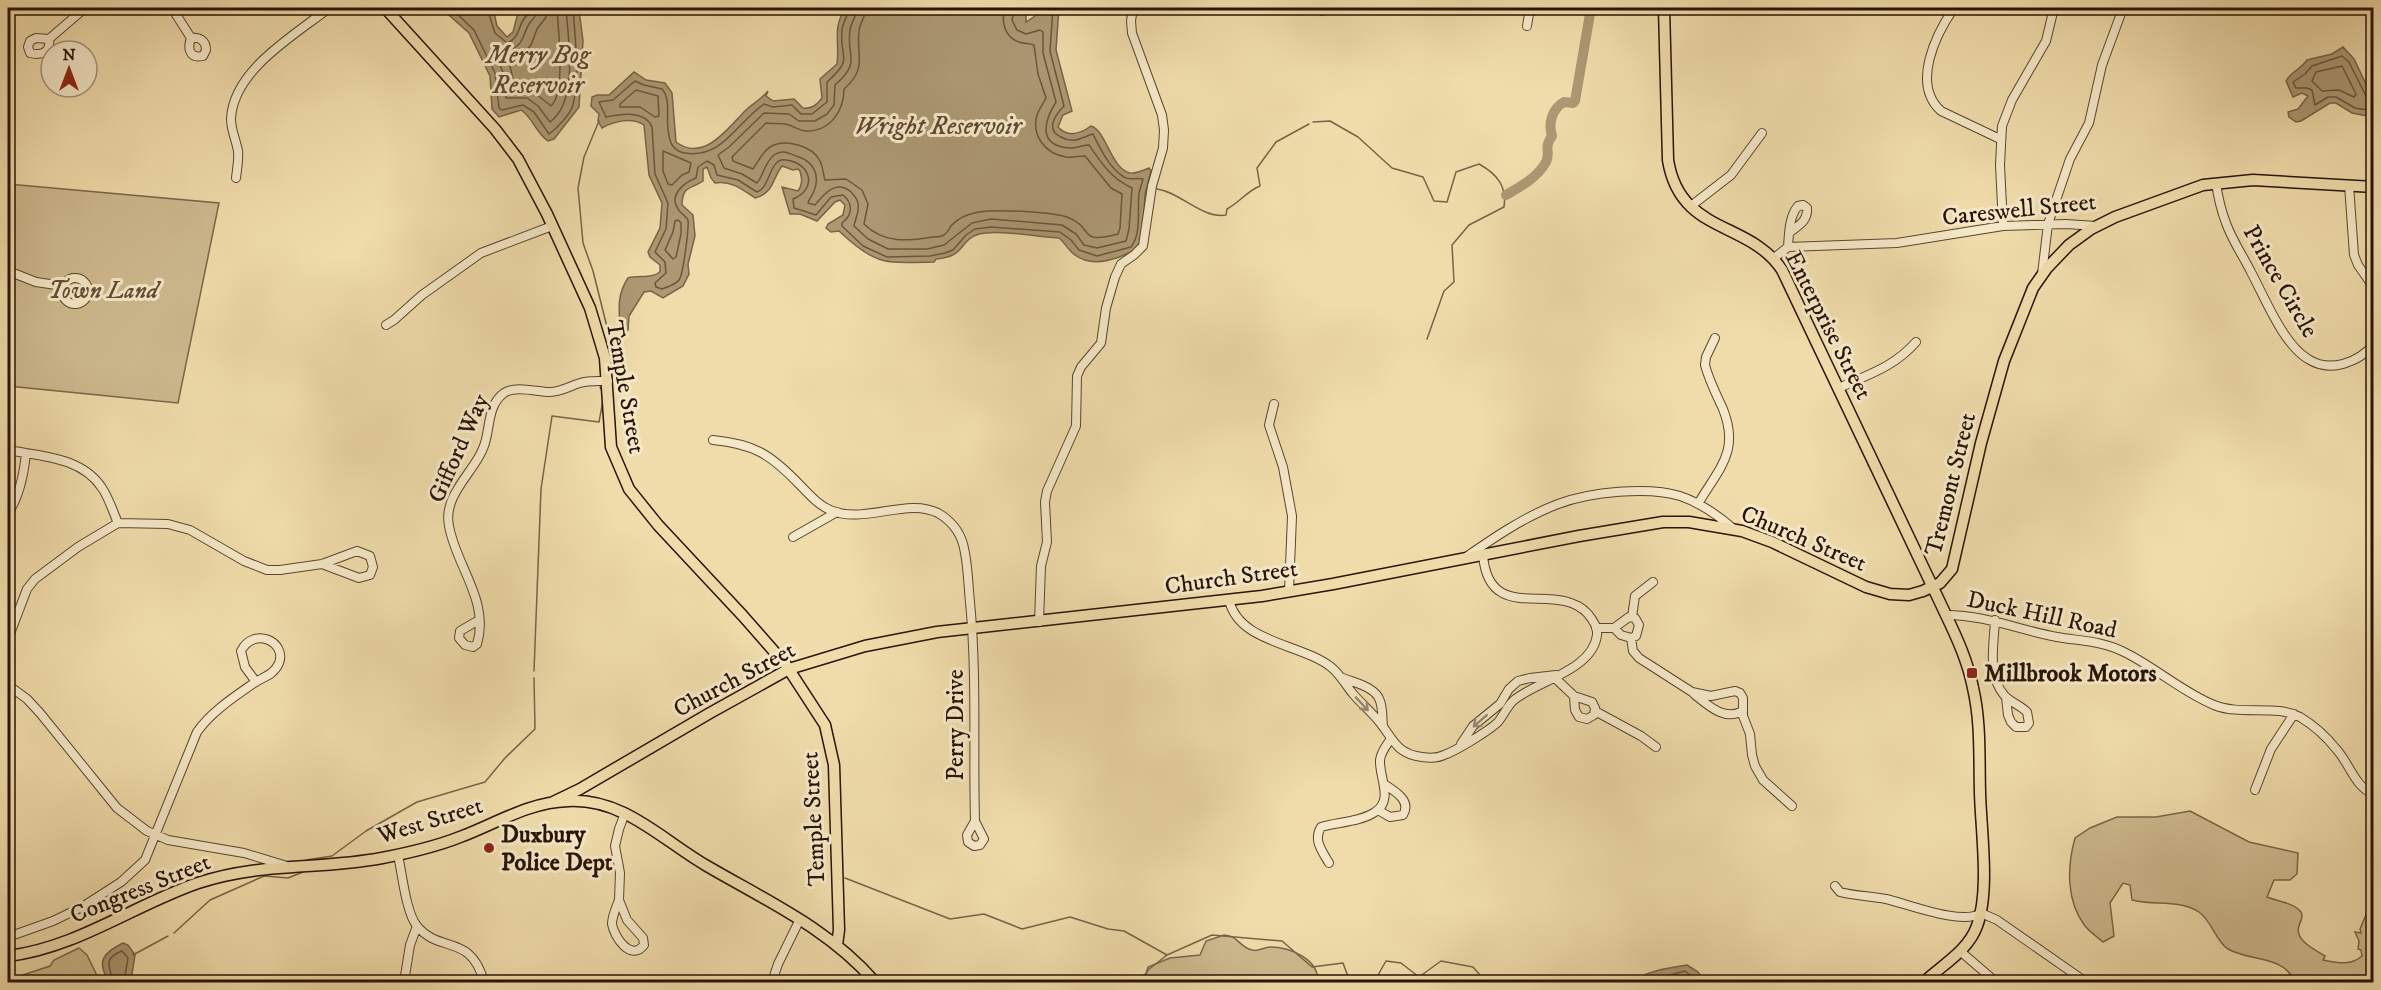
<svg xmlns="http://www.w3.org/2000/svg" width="2381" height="990" font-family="'IM FELL DW Pica',serif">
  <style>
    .green { fill: #ceba8f; stroke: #7b664a; stroke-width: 1.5 }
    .water { fill: #ac9873; stroke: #776347; stroke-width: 1.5 }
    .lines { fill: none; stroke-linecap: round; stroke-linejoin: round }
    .shore { stroke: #6a563c; stroke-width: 1.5 }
    .stream { stroke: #776347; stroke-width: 1.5 }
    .river { stroke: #ac9873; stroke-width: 10 }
    .minor-casing { stroke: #5a452e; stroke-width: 10 }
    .major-casing { stroke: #281305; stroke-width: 13 }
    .minor { stroke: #f5e8c8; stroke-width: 8 }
    .major { stroke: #f0dcab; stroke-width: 10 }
    .oneway { stroke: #998870 }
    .poi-dot { fill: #8f2418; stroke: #f5e8c8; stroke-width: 2 }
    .labels { text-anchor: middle; stroke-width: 6; stroke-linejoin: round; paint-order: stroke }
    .street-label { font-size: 24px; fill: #281305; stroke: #f5e8c8 }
    .park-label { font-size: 24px; font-style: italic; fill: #624d35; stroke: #f5e8c8 }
    .poi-label { font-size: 24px; font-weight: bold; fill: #281305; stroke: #f5e8c8; text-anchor: start }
    .water-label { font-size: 26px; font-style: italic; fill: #5d4831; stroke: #f5e8c8 }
  </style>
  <rect width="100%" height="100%" fill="#f0dcab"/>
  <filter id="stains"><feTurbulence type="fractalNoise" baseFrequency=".00333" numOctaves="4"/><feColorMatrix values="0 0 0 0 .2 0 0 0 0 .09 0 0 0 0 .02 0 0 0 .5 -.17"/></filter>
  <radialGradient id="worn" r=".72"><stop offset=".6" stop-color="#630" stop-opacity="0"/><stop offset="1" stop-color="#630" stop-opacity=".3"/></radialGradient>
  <path class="green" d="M8,184L219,203L178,403L8,386Z
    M2190,811L2249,842L2298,853L2297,874L2290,880H2274L2267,897C2277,901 2294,903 2301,912C2304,918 2300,921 2299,926C2294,940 2315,950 2325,956L2323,960C2338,963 2351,966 2362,956L2361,950L2358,949L2359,941L2355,932L2361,933L2360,929L2373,898V982H2295C2284,955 2251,962 2228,949C2217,943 2211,920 2199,912C2179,899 2154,906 2132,900L2130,885L2123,883L2110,903L2114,936L2103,942C2097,937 2090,932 2085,926C2066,901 2067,867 2075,838L2090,828L2117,817H2156Z
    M1224,935C1239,936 1239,947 1252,950C1258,952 1264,947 1270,947C1290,947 1319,959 1318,982H1134L1136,979L1146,974L1148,967L1170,958L1200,955L1206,941Z
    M79,948L87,955L100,982H16L23,975L50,966L54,960Z"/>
  <path class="water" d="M441,8H493L497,26L507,37L513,32L518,13L528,8H575L579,10L583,41L579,107L554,139L548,141C536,133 533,118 521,110L499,117L492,109L490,76L469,33Z
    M845,8H1031L1026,16V22L1035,16L1042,8H1059L1056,50L1072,111L1063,115L1058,127C1068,138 1080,134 1091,126C1106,130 1111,169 1130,173C1136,174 1144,170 1149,168L1151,171L1145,194L1143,231L1138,248C1122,258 1093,269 1075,255C1069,251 1065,243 1059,238C1039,237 996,229 979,234C959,240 966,257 936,259L934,262C885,263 876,266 839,231L831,232L826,228L828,224L843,215L845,205L840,200L835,202L817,221L800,214H790L782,187L798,191C803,184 802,179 800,171L798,169L793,170L782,166C772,179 774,193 755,198C743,190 731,180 715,183L711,178L707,167L703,169V181C692,189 682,185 682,205L693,215L695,236L688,264L689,274L683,286L663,298L651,291L644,292L629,316L628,330L625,332L620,327C619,307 617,295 628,278C639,275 651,279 660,272V265L650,257L648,252L660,228L662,203L649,175L644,125C632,117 614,121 602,128L598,121L599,114L591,106L592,97L597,95H609L634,72L646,80L665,83L672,93L676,142C704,163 728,128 746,110C753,103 762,99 768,91L766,96L773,101L794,99L803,108C812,109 817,105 822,98L820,79L837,64C840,40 832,31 845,8Z
    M2343,47L2354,59L2373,99V117L2352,113L2336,103H2330L2301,121L2296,122L2289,117L2288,112L2298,109L2308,96L2302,93L2293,97L2286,81C2291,72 2301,69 2307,60L2332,54Z
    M123,943L128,945L135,955L131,980L126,982H109C96,961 103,953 123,943Z
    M1687,965L1698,972L1706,982H1632C1645,971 1670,968 1687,965Z"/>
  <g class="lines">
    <path class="shore" d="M451,8L474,30L495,73L499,108L502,110L523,105L534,112L549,134C557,128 570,115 573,105C580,74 575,39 573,8
      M487,8L495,33L507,43C522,38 517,21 529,14L530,8
      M538,8C537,17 533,18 529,24C522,36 524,46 508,50L495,45L492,49L503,72L506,98H527L538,106L550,122C579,101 568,38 566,8
      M547,8L546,17L537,29L531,45L523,54L509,62L515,87L531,90L551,106C566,93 558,28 557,8
      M849,8C848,15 843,22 842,30C839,60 855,57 827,82V102L812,114H801L792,105L773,107L764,104C736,123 723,159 685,153C672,151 669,141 668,129C666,116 671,99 662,89L644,85L635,81L613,100L599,102L606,117C621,114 645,110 652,127L655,174L668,203L666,229L655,252L665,262L666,273L655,283L656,287L662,289C667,287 675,285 679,280C683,275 689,229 688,220C686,216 680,213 678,209C668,195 685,182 696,178L698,167L707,161L714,165L717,175L738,180L757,192C771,187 769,157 786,160C811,163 818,189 793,199L794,208L816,215L831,197L843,195C853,203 853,215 842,223V226L863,246L887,257L930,256L945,253L953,250L966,235L975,229L991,227L1060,232L1071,240L1079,250L1097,256L1131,247C1142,233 1137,209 1139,193C1140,188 1142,184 1143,179C1137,177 1130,181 1124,177C1109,168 1100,148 1093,134C1088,135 1082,139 1075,140C1070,141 1066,140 1061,137C1045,130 1055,115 1064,106L1050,51L1053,8
      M857,8C857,16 851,22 850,30C846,58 862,61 835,85L834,105L827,114L815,121H799L789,114L764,113L729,147L718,155L724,168L742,174L757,183C764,175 764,163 774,155C782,149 788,153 796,156C812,160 821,174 814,191C812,197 809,198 808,203L815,205C824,194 835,180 850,191C854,195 857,198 858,203C860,211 855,219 854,226L868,239L888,249H927L944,245L972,223L991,219L1062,225L1076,234L1084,245L1097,248L1126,241L1129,229L1132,188C1111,178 1102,164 1089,145C1083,145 1077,148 1070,148C1037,146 1044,121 1056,102L1043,53V32L1040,30L1026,34L1017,30L1012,20L1015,8
      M866,8C866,16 860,22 859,31C856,56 868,68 844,89C844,110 831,131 807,131C798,131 793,125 785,124C779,123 772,124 766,123L732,157L733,161L753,169C758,162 762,152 770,147C785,138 813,146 820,161C823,167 823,174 825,180L846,179L862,190L868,204L864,224C884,244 908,241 933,237C936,237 939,237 942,236C946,235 949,229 951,226C961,215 974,212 989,211C1004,210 1053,212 1067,217C1096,228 1076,245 1118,234L1120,228L1122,194L1111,188L1085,156C1079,156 1073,158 1066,157C1046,154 1031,136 1037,115C1039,109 1043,104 1046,98L1038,74L1034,45C1029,43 1025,44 1019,42C1004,37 1001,21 1005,8
      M2342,66L2356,94L2354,97L2339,90L2322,91L2312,81L2316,72Z
      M636,90L658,96L659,116L655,117L640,107H620V104Z
      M2374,99L2366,96L2349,62L2342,56L2312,66L2305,74L2293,82L2296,88H2307L2312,90L2315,105L2328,97H2336L2355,108L2374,111
      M663,151L691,163L689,172L682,175L672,185L668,184L663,171Z
      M678,220L681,223V234L676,257L673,259L665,250L673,232L675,221Z
      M113,982C110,966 102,959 122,951L128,958L124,982
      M1643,982L1685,971L1699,982"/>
    <path class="stream" d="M599,121L584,157L578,188L583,243L593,271L615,359L613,364
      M1313,122L1330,121L1358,137L1392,168L1423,177L1434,201L1447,202L1456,172L1479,164C1497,174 1507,186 1504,207L1469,225L1452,245L1454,282L1444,291L1427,339
      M1157,189C1180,192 1202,219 1226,215L1227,209C1240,202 1247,191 1260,186L1257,168L1276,142L1309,124
      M600,387L603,393
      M534,671L541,489L552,416L599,422L603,400
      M306,860L332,856L366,831L417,802L485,782L505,758L535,729L534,678
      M845,878L950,919L984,914L1022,929L1070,917L1108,929L1124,931L1167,955
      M174,933L210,900L264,876L288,878L303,872
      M133,955L168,936
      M86,982L98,977
      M1141,982L1148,970L1167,955L1212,935L1282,941L1312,967L1343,963L1350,982
      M1374,982L1386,961L1401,963L1419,977L1441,961L1473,967L1486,982"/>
    <path class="river" d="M1506,195C1520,187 1538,177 1546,162C1551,153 1543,148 1552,136C1548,123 1552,109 1564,102L1573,103L1575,101L1591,8"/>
    <defs>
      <path id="minor" d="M172,8L191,38C187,49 190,59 203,56L206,50C206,40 199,37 191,38
        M1954,8C1936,34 1911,84 1941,111L2000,139
        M1322,11L1327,8
        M1527,26L1530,8
        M49,39L36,38L30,41L28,47L30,53C42,56 51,52 49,39L85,8
        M236,178C237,169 239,159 238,151C236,140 231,130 231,119C233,70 295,35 329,8
        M2216,183C2218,197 2221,210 2226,223C2232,240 2243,256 2251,272C2265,298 2283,344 2308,359C2330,373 2358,363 2374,344
        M2349,185L2354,255L2358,265L2374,288
        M1691,206L1731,175L1762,133
        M2003,226L2000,165L2002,126L2012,100L2046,41L2054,8
        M1788,247C1789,234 1789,216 1798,206L1803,205L1807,208C1808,221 1799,225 1790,232
        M1774,258L1788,247L1897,243L2003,226L2066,224L2096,226
        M8,271L36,282L63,286
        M2042,274L2048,224L2070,159L2089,123L2102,65L2123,8
        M62 291a13 13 0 1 1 26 0a13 13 0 1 1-26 0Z
        M386,325L394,320L422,295L481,253L552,226
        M1839,388C1869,374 1894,367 1916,342
        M1274,404L1269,425L1283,467L1292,516L1289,591
        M713,440C754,444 770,454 799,484C809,494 817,504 830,510C864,525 907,497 938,513C950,520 959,530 963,544C968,562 968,583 970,602C977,675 973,748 975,821
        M8,450C40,456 82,457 102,488C109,498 113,512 118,523
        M1698,504C1719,468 1740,452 1723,409C1716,394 1709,380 1705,365L1706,357L1715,338
        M8,513C20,496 24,473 26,453
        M793,537L837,512
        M1466,557C1495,537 1524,517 1558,504C1590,492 1648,486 1680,496C1701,503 1719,516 1735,530
        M1229,600C1239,643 1300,643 1331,667C1341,675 1346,686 1354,695C1361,703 1369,710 1376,718C1392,735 1394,754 1422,757C1429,758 1438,758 1444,755C1456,751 1490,730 1498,722C1504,715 1507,706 1514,700C1537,681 1593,670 1597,635C1598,627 1593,620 1588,614C1556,579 1489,627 1483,555
        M1946,615C1986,615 2019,630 2057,637C2080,641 2103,641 2124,652C2155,667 2182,692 2214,705C2241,716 2276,704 2300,717C2315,726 2326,736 2337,750C2349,763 2356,789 2374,794
        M1632,617L1635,596L1653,582
        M479,620L460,631L459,638L465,645L473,647L477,644C490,601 456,566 449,526C442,492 480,469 486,439C490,423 489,404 504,393C516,385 537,392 550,392C561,392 570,386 580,383C589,380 599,381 608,381
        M1995,620C1994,644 1987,675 2004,695C2010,702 2020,705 2027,712L2029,723L2026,727H2016L2011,722L2008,715L2006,697
        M1039,622L1041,566L1047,542L1045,502L1047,491L1076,426L1077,376L1081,367L1101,343L1106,308L1115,277L1121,264L1134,255L1143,246L1152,186L1163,148L1164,130L1162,115L1132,33L1131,21L1133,8
        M1596,628H1614L1621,635L1631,638L1636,636L1639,625L1635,618L1629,617L1614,628
        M1631,638L1633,651L1639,658L1692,692L1711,696L1735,691L1740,693L1743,698V716L1750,734L1752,755L1755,766L1763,780L1792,806
        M8,639L27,589L35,579L78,547L118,523L168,524L190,530L244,561L267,570H280L322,564L357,551L370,556L373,567L370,575L359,578L322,564
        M1343,678C1355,683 1376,687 1380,701C1383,709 1382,718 1383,726
        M1555,678L1574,696
        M8,685L27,699L40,713L117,808L147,831L168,840L244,853L287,866
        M1694,694C1709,706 1724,721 1743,711
        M1574,696L1592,702L1595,708L1594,715L1587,719L1579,717L1575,710Z
        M1595,711L1641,736L1656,747
        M1461,744L1473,726L1500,704L1509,689L1518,681L1530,678L1556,675
        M2255,790L2271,749L2294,714
        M1378,810L1390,817L1403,815C1412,800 1394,791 1384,784
        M975,821L984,839L980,845L974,846L968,842L967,835Z
        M398,855C402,873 406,913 417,926C440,954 471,933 484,982
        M1329,863C1322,851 1313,840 1321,827C1338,822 1360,822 1375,812C1394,800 1379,778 1380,760C1381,752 1386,746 1390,740
        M1835,886L1840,892C1855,896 1871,896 1886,899C1908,904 1963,926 1981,913
        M619,900C616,908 612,916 612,924C614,937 631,962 644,945L643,938L627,920L619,900L620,873L615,846L619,829L625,813
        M1981,913L1997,920L2086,982
        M8,937L53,921L82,907L121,882L145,860L197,732C211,712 234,697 254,683C263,677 274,675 279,663C287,642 254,626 241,651L245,667L256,682
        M1960,951L1996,982
        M404,982L410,945L417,926
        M772,982L778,964L800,919"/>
      <path id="major" d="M385,8L495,129L518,159L547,214L590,308L605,358L611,447L629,489L658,525L743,616L786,665L825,725L834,765L839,930L837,945
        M1664,8L1668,160C1680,235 1749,220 1782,270L1946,615C1957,638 1968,662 1973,688C1981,722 1979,758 1980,793C1981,831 1990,891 1977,926C1968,951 1942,965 1924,982
        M553,802L580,789L710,713L789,669L865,646L937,632L1262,596L1333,584L1579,536L1663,522H1689L1742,531L1772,542L1866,587L1890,594L1909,595L1923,591L1940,583L1952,569L1981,443L2004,361L2033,288L2047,268L2069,245L2091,229L2115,217L2203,185L2253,180L2374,187
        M8,956C76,948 134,905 198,883C261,862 319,870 382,858C408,853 435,847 460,837C495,824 529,802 568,801C624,798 662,840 707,866C767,901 829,929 875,982"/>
    </defs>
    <use href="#minor" class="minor-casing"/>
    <use href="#major" class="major-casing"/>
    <use href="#minor" class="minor"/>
    <use href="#major" class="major"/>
  </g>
  <defs><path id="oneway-shaft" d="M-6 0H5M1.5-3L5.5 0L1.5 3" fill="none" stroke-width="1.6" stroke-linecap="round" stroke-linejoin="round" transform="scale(1.5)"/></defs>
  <g class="oneway">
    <use href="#oneway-shaft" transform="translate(1362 704) rotate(47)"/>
    <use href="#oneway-shaft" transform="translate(1480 721) rotate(139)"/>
  </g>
  <g class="poi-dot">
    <rect x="1966" y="667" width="12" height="12" rx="3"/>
    <circle cx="489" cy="848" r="6"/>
  </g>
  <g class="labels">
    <g class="street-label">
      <text transform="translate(2019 209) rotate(-6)" y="8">Careswell Street</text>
      <text transform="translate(2281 281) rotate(60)" y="8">Prince Circle</text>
      <text transform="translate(1829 325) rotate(63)" y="8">Enterprise Street</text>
      <text transform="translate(626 387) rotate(80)" y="8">Temple Street</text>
      <text transform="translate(458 448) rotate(-66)" y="8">Gifford Way</text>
      <text transform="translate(1950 484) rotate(-76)" y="8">Tremont Street</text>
      <text transform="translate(1804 538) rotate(23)" y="8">Church Street</text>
      <text transform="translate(1231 577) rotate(-8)" y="8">Church Street</text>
      <text transform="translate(2042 614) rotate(12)" y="8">Duck Hill Road</text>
      <text transform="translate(734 679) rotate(-28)" y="8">Church Street</text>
      <text transform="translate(955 725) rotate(-90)" y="8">Perry Drive</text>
      <text transform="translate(813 819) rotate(-93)" y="8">Temple Street</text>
      <text transform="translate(430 820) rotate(-17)" y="8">West Street</text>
      <text transform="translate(140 888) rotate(-22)" y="8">Congress Street</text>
    </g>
    <g class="park-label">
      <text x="103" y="298">Town Land</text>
    </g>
    <g class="poi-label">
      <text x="1984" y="681">Millbrook Motors</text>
      <text x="501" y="842">Duxbury<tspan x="501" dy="28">Police Dept</tspan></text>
    </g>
    <g class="water-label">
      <text x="538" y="63">Merry Bog<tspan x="538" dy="30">Reservoir</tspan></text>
      <text x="938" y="134">Wright Reservoir</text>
    </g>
  </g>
  <rect width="2381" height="990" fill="none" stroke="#f0dcab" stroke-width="30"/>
  <rect x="9" y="9" width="2363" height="972" fill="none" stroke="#281305" stroke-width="3"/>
  <rect x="15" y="15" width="2351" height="960" fill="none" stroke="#281305" stroke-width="1.5"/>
  <g transform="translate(69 69)"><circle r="28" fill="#f5e8c8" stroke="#a3937a" stroke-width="1.5"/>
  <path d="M0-4.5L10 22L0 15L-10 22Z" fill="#8f2418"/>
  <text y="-9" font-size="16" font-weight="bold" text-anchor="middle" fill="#281305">N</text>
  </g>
  <rect width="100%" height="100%" filter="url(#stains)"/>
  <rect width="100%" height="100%" fill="url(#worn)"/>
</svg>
